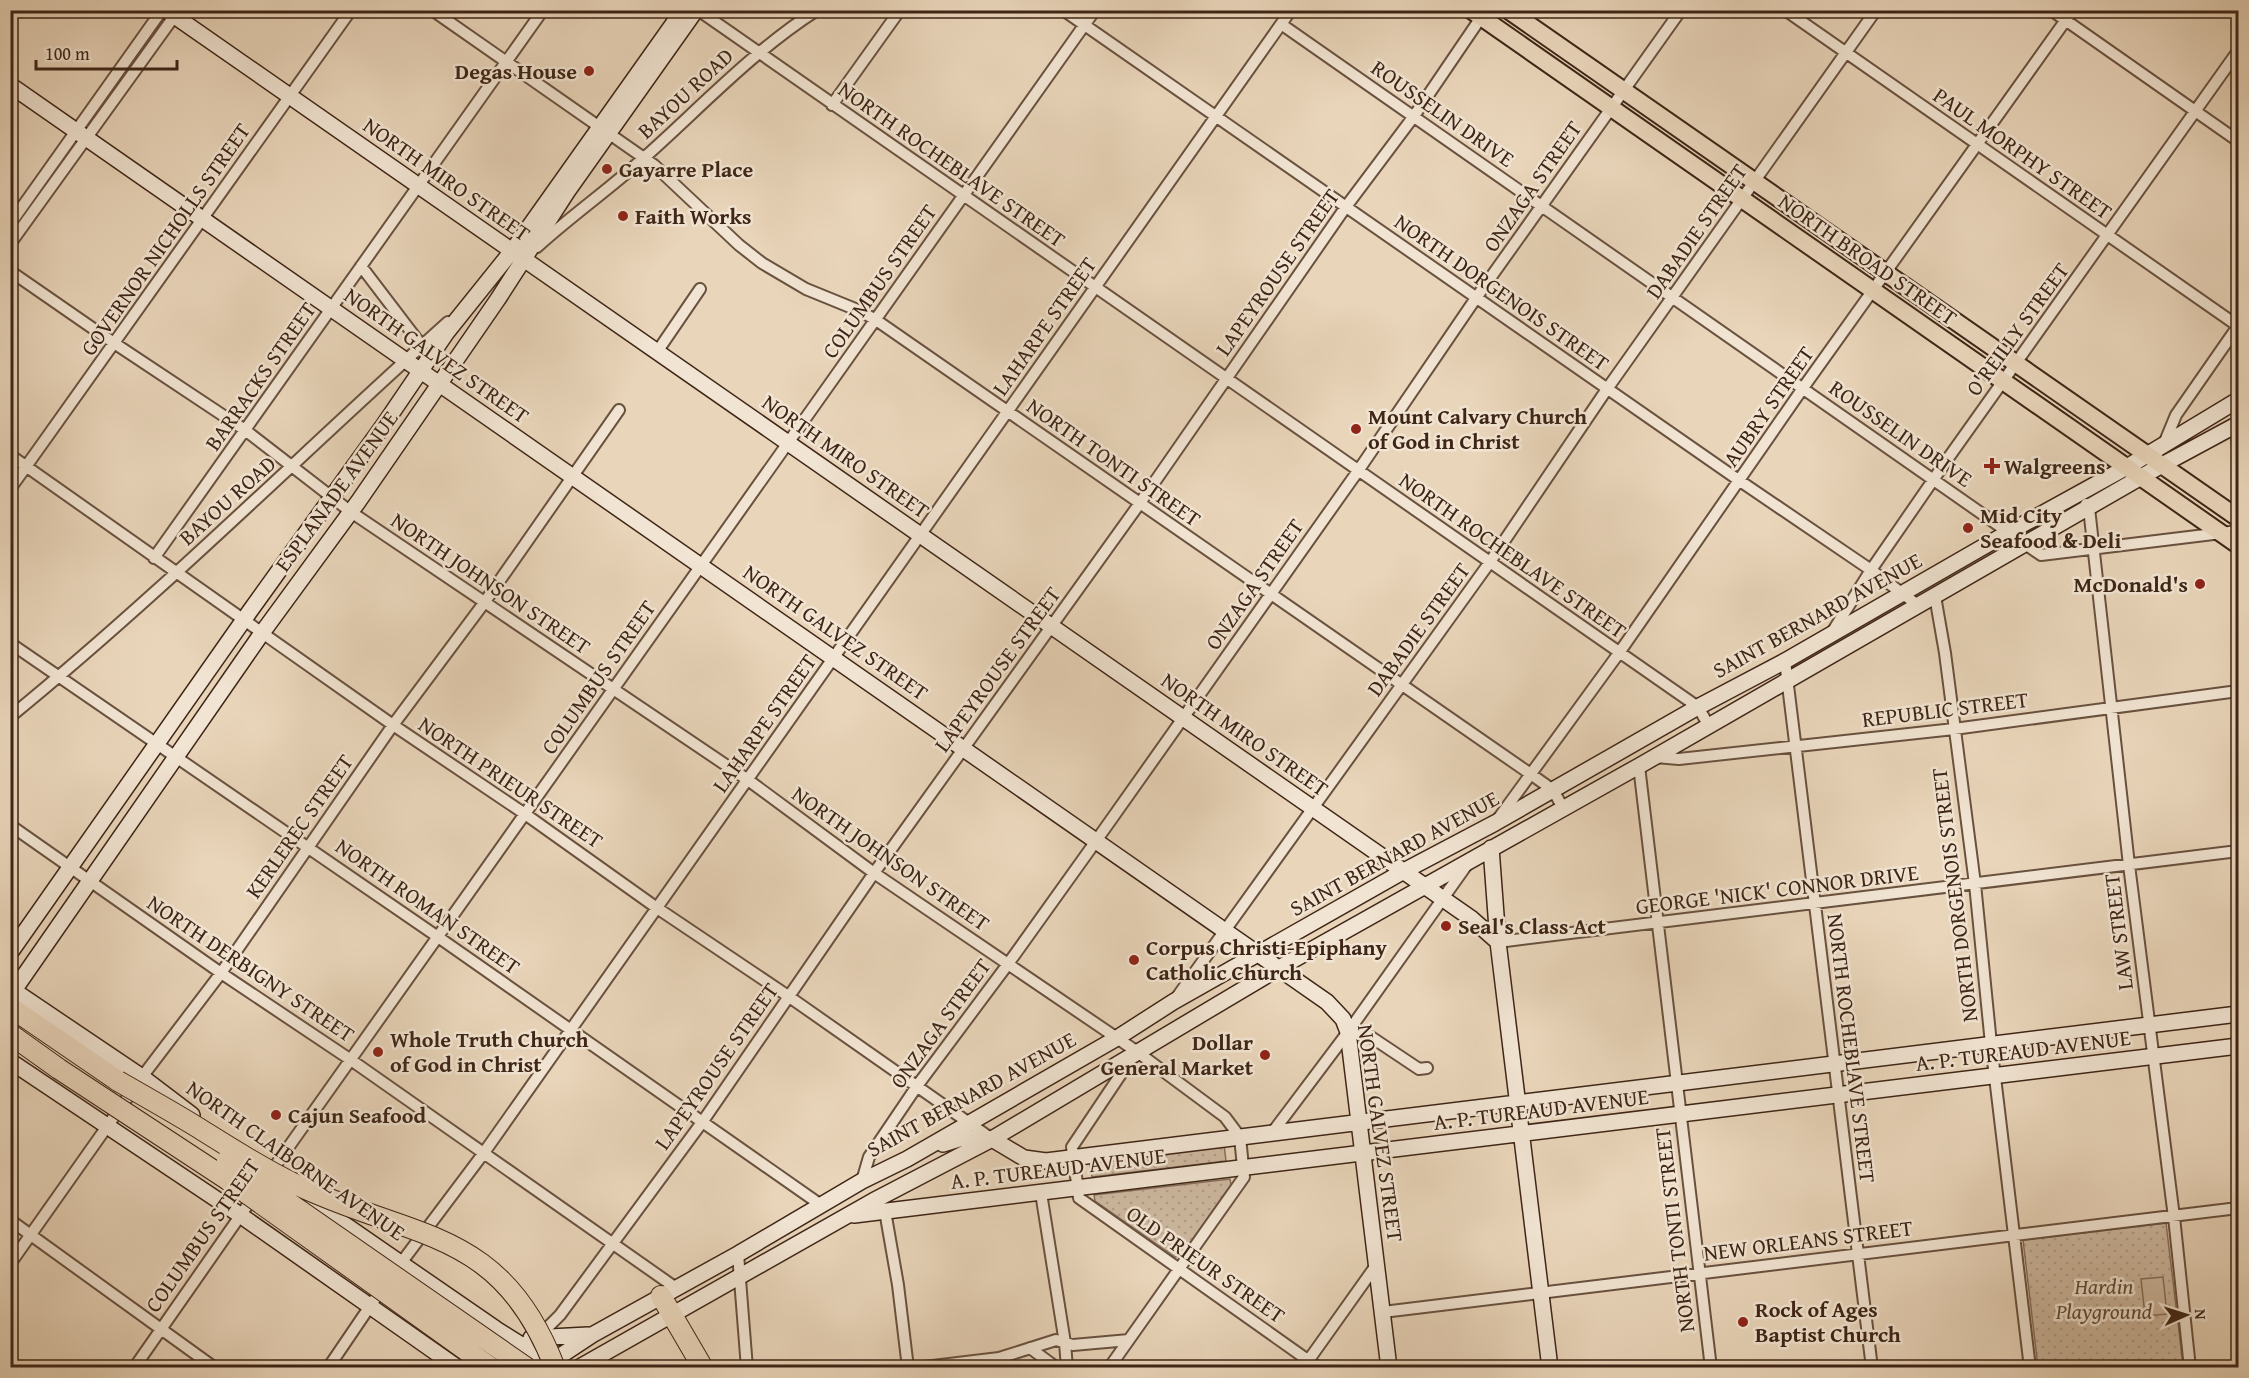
<svg xmlns="http://www.w3.org/2000/svg" width="2249" height="1378" font-family="'Gentium Book Plus',serif">
  <style>
    .grass { fill: url(#grass-dots); stroke: #856e5a; stroke-width: 1.5 }
    .garden { fill: #ccb79e; stroke: #856e5a; stroke-width: 1.5 }
    .lines { fill: none; stroke-linecap: round; stroke-linejoin: round }
    .street-casing { stroke: #69513f; stroke-width: 14 }
    .secondary-casing { stroke: #3e2516; stroke-width: 18 }
    .primary-casing { stroke: #3e2516; stroke-width: 20 }
    .highway-casing { stroke: #3e2516; stroke-width: 22 }
    .street { stroke: #f1e4d2; stroke-width: 10 }
    .secondary { stroke: #f1e4d2; stroke-width: 15 }
    .primary { stroke: #e9d5ba; stroke-width: 16 }
    .highway { stroke: #e9d5ba; stroke-width: 20 }
    .highway-bridge-casing { stroke: #3e2516; stroke-width: 22; stroke-linecap: butt }
    .highway-bridge { stroke: #e9d5ba; stroke-width: 20 }
    .poi-dot { fill: #8f2418; stroke: #f1e4d2; stroke-width: 2 }
    .labels { text-anchor: middle; stroke-width: 5; stroke-linejoin: round; paint-order: stroke }
    .poi-label { font-size: 22px; font-weight: bold; fill: #3e2516; stroke: #f1e4d2; text-anchor: start }
    .street-label { font-size: 22px; fill: #3e2516; stroke: #f1e4d2 }
    .park-label { font-size: 22px; font-style: italic; fill: #624a38; stroke: #f1e4d2 }
  </style>
  <defs>
    <pattern id="grass-dots" width="8" height="8" patternUnits="userSpaceOnUse" patternTransform="scale(1.5)"><rect width="8" height="8" fill="#ccb79e"/><path d="M2 2h.1M6 6h.1" fill="none" stroke="#b09d87" stroke-width="1.8" stroke-linecap="round"/></pattern>
  </defs>
  <rect width="100%" height="100%" fill="#e9d5ba"/>
  <filter id="stains"><feTurbulence type="fractalNoise" baseFrequency=".00333" numOctaves="4"/><feColorMatrix values="0 0 0 0 .2 0 0 0 0 .09 0 0 0 0 .02 0 0 0 .5 -.17"/></filter>
  <radialGradient id="worn" r=".72"><stop offset=".6" stop-color="#630" stop-opacity="0"/><stop offset="1" stop-color="#630" stop-opacity=".3"/></radialGradient>
  <path class="grass" d="M1224,1144L1226,1161L1092,1177L1089,1160Z
    M1230,1179L1231,1185L1181,1256L1175,1257L1095,1201L1094,1195Z
    M2166,1223L2183,1365L2164,1368L2038,1367L2023,1240Z"/>
  <path class="garden" d="M2163,1277L2167,1314L2145,1316L2141,1279Z"/>
  <g class="lines">
    <defs>
      <path id="street" d="M432,10L654,165L739,245L762,263L806,289L860,311L876,320L1532,775L1553,790L1563,808
        M698,10L1698,707L1709,726
        M1063,10L1740,481L1871,570L1919,606
        M1785,10L2238,326L2176,415L2164,444
        M2051,10L2238,141
        M1281,24L2041,555L2238,531
        M832,105L900,10
        M10,224L162,10
        M10,244L178,11
        M537,247C572,215 611,188 646,156C702,106 753,51 817,10
        M361,266L422,346
        M10,271L114,343L245,430L351,512L748,780L874,873L1136,1051L1225,1117L1240,1137L1244,1177L1109,1368
        M657,352L700,289
        M2236,426L2238,447
        M10,455L393,725L525,814L657,908L788,996L992,1139
        M10,489L351,10
        M2086,504L2089,508L2129,865L2174,1217L2190,1368
        M154,558L543,10
        M1935,596L1945,653L1975,884L1991,1044L2030,1368
        M1833,631L1871,570L1949,457L2238,51
        M10,643L438,937L821,1205
        M1785,661L1872,1368
        M10,717C163,592 302,453 448,322
        M1655,757L1679,759L1954,729L2238,691
        M1639,766L1711,1368
        M1498,819L1619,653L1803,388L2073,10
        M10,825L221,973L351,1060L676,1288
        M1498,942L2238,851
        M1177,997L1490,562L1607,389L1876,10
        M1348,1032L1371,1037L1419,1069L1427,1068
        M1131,1059L1072,1147L1079,1198L1319,1368
        M1272,1133L1348,1032L1466,866
        M268,1176L1095,10
        M862,1181L869,1157L917,1086L1008,964L1096,841L1358,471L1476,298L1681,10
        M1041,1193L1065,1343L1067,1368
        M885,1211L898,1285L908,1368
        M10,1220L215,1368
        M738,1254L747,1368
        M10,1264L142,1077L221,973L393,725L484,603L619,410
        M398,1267L483,1154L1291,10
        M1383,1312L2238,1208
        M535,1334L545,1330L560,1315L703,1121L874,873L1140,503L1345,208L1414,116L1484,13
        M1030,1348L1057,1368
        M134,1368L254,1196
        M328,1368L383,1287
        M916,1368L999,1358L1056,1340L1073,1345L1129,1340
        M1303,1368L1377,1264
        M2234,1368L2238,1367"/>
      <path id="secondary" d="M166,10L1472,919L1498,942L1550,1368
        M10,85L1327,1002L1343,1019L1348,1032L1389,1368
        M1491,848L1498,942
        M10,953L250,611L383,426L447,332L512,251L683,10
        M10,988L142,1077L192,1115
        M10,996L262,633L358,502L498,299L567,192L696,10
        M10,1061L240,1215L458,1368
        M943,1144L962,1138L992,1139L1024,1158L1046,1161L2238,1014
        M296,1191L496,1329L555,1366
        M854,1215L2238,1046
        M531,1338L588,1335
        M542,1368L592,1335L738,1254L862,1181L907,1159L1117,1038L1173,1002L1404,871L1495,823L1698,707L1785,661L2009,532L2127,467L2238,400
        M578,1368L873,1201L992,1139L1279,968L1639,766L2162,465L2238,424"/>
      <path id="primary" d="M1471,10L2238,545
        M1508,10L2238,518"/>
      <path id="highway" d="M10,1007L118,1081
        M10,1034L59,1069
        M661,1296L703,1368"/>
    </defs>
    <use href="#street" class="street-casing"/>
    <use href="#secondary" class="secondary-casing"/>
    <use href="#primary" class="primary-casing"/>
    <use href="#highway" class="highway-casing"/>
    <use href="#street" class="street"/>
    <use href="#secondary" class="secondary"/>
    <use href="#primary" class="primary"/>
    <use href="#highway" class="highway"/>
    <defs>
      <path id="highway-bridge" d="M59,1069L228,1180L491,1368
        M118,1081C144,1096 171,1111 197,1127C229,1147 261,1168 295,1184C411,1240 501,1226 555,1368
        M227,1160L527,1368"/>
    </defs>
    <use href="#highway-bridge" class="highway-bridge-casing"/>
    <use href="#highway-bridge" class="highway-bridge"/>
  </g>
  <g class="poi-dot">
    <circle cx="589" cy="71" r="6"/>
    <circle cx="607" cy="169" r="6"/>
    <circle cx="623" cy="216" r="6"/>
    <circle cx="1356" cy="429" r="6"/>
    <path d="M1989 457h6v6h6v6h-6v6h-6v-6h-6v-6h6z"/>
    <circle cx="1968" cy="528" r="6"/>
    <circle cx="2200" cy="584" r="6"/>
    <circle cx="1446" cy="926" r="6"/>
    <circle cx="1134" cy="960" r="6"/>
    <circle cx="378" cy="1052" r="6"/>
    <circle cx="1265" cy="1055" r="6"/>
    <circle cx="276" cy="1115" r="6"/>
    <circle cx="1743" cy="1322" r="6"/>
  </g>
  <g class="labels">
    <g class="poi-label">
      <text x="577" y="79" text-anchor="end">Degas House</text>
      <text x="619" y="177">Gayarre Place</text>
      <text x="635" y="224">Faith Works</text>
      <text x="1368" y="424">Mount Calvary Church<tspan x="1368" dy="25">of God in Christ</tspan></text>
      <text x="2004" y="474">Walgreens</text>
      <text x="1980" y="523">Mid City<tspan x="1980" dy="25">Seafood &amp; Deli</tspan></text>
      <text x="2188" y="592" text-anchor="end">McDonald's</text>
      <text x="1458" y="934">Seal's Class Act</text>
      <text x="1146" y="955">Corpus Christi-Epiphany<tspan x="1146" dy="25">Catholic Church</tspan></text>
      <text x="390" y="1047">Whole Truth Church<tspan x="390" dy="25">of God in Christ</tspan></text>
      <text x="1253" y="1050" text-anchor="end">Dollar<tspan x="1253" dy="25">General Market</tspan></text>
      <text x="288" y="1123">Cajun Seafood</text>
      <text x="1755" y="1317">Rock of Ages<tspan x="1755" dy="25">Baptist Church</tspan></text>
    </g>
    <g class="street-label">
      <text transform="translate(685 93) rotate(-43)" y="8">BAYOU ROAD</text>
      <text transform="translate(1443 113) rotate(35)" y="8">ROUSSELIN DRIVE</text>
      <text transform="translate(2023 153) rotate(35)" y="8">PAUL MORPHY STREET</text>
      <text transform="translate(952 164) rotate(35)" y="8">NORTH ROCHEBLAVE STREET</text>
      <text transform="translate(447 179) rotate(35)" y="8">NORTH MIRO STREET</text>
      <text transform="translate(1532 186) rotate(-55)" y="8">ONZAGA STREET</text>
      <text transform="translate(1696 231) rotate(-55)" y="8">DABADIE STREET</text>
      <text transform="translate(165 239) rotate(-55)" y="8">GOVERNOR NICHOLLS STREET</text>
      <text transform="translate(1868 259) rotate(35)" y="8">NORTH BROAD STREET</text>
      <text transform="translate(1277 272) rotate(-55)" y="8">LAPEYROUSE STREET</text>
      <text transform="translate(879 281) rotate(-55)" y="8">COLUMBUS STREET</text>
      <text transform="translate(1502 292) rotate(35)" y="8">NORTH DORGENOIS STREET</text>
      <text transform="translate(1044 326) rotate(-55)" y="8">LAHARPE STREET</text>
      <text transform="translate(2017 329) rotate(-54)" y="8">O'REILLY STREET</text>
      <text transform="translate(437 355) rotate(35)" y="8">NORTH GALVEZ STREET</text>
      <text transform="translate(260 376) rotate(-55)" y="8">BARRACKS STREET</text>
      <text transform="translate(1768 406) rotate(-55)" y="8">AUBRY STREET</text>
      <text transform="translate(1901 433) rotate(35)" y="8">ROUSSELIN DRIVE</text>
      <text transform="translate(846 456) rotate(35)" y="8">NORTH MIRO STREET</text>
      <text transform="translate(1114 462) rotate(35)" y="8">NORTH TONTI STREET</text>
      <text transform="translate(336 491) rotate(-54)" y="8">ESPLANADE AVENUE</text>
      <text transform="translate(227 500) rotate(-42)" y="8">BAYOU ROAD</text>
      <text transform="translate(1513 555) rotate(35)" y="8">NORTH ROCHEBLAVE STREET</text>
      <text transform="translate(491 583) rotate(34)" y="8">NORTH JOHNSON STREET</text>
      <text transform="translate(1254 584) rotate(-55)" y="8">ONZAGA STREET</text>
      <text transform="translate(1817 615) rotate(-29)" y="8">SAINT BERNARD AVENUE</text>
      <text transform="translate(1418 629) rotate(-54)" y="8">DABADIE STREET</text>
      <text transform="translate(836 632) rotate(35)" y="8">NORTH GALVEZ STREET</text>
      <text transform="translate(997 669) rotate(-54)" y="8">LAPEYROUSE STREET</text>
      <text transform="translate(598 677) rotate(-55)" y="8">COLUMBUS STREET</text>
      <text transform="translate(1945 709) rotate(-7)" y="8">REPUBLIC STREET</text>
      <text transform="translate(764 723) rotate(-55)" y="8">LAHARPE STREET</text>
      <text transform="translate(1245 734) rotate(35)" y="8">NORTH MIRO STREET</text>
      <text transform="translate(511 782) rotate(34)" y="8">NORTH PRIEUR STREET</text>
      <text transform="translate(299 826) rotate(-55)" y="8">KERLEREC STREET</text>
      <text transform="translate(1394 853) rotate(-29)" y="8">SAINT BERNARD AVENUE</text>
      <text transform="translate(891 858) rotate(35)" y="8">NORTH JOHNSON STREET</text>
      <text transform="translate(1777 889) rotate(-7)" y="8">GEORGE 'NICK' CONNOR DRIVE</text>
      <text transform="translate(1954 895) rotate(-97)" y="8">NORTH DORGENOIS STREET</text>
      <text transform="translate(428 906) rotate(35)" y="8">NORTH ROMAN STREET</text>
      <text transform="translate(2118 932) rotate(-97)" y="8">LAW STREET</text>
      <text transform="translate(251 968) rotate(34)" y="8">NORTH DERBIGNY STREET</text>
      <text transform="translate(940 1023) rotate(-54)" y="8">ONZAGA STREET</text>
      <text transform="translate(1852 1048) rotate(83)" y="8">NORTH ROCHEBLAVE STREET</text>
      <text transform="translate(2023 1050) rotate(-7)" y="8">A. P. TUREAUD AVENUE</text>
      <text transform="translate(716 1066) rotate(-55)" y="8">LAPEYROUSE STREET</text>
      <text transform="translate(971 1094) rotate(-29)" y="8">SAINT BERNARD AVENUE</text>
      <text transform="translate(1541 1109) rotate(-7)" y="8">A. P. TUREAUD AVENUE</text>
      <text transform="translate(1381 1133) rotate(82)" y="8">NORTH GALVEZ STREET</text>
      <text transform="translate(296 1160) rotate(35)" y="8">NORTH CLAIBORNE AVENUE</text>
      <text transform="translate(1058 1168) rotate(-7)" y="8">A. P. TUREAUD AVENUE</text>
      <text transform="translate(1674 1230) rotate(-97)" y="8">NORTH TONTI STREET</text>
      <text transform="translate(202 1235) rotate(-55)" y="8">COLUMBUS STREET</text>
      <text transform="translate(1808 1240) rotate(-7)" y="8">NEW ORLEANS STREET</text>
      <text transform="translate(1206 1264) rotate(35)" y="8">OLD PRIEUR STREET</text>
    </g>
    <g class="park-label">
      <text x="2104" y="1294">Hardin<tspan x="2104" dy="25">Playground</tspan></text>
    </g>
  </g>
  <rect width="2249" height="1378" fill="none" stroke="#e9d5ba" stroke-width="36"/>
  <rect x="12" y="12" width="2225" height="1354" fill="none" stroke="#3e2516" stroke-width="3"/>
  <rect x="18" y="18" width="2213" height="1342" fill="none" stroke="#3e2516" stroke-width="1.5"/>
  <g transform="translate(2186 1315) rotate(87)" stroke="#f1e4d2" stroke-width="4.5" paint-order="stroke">
  <path d="M0-4.5L10 22L0 15L-10 22Z" fill="#3e2516"/>
  <text y="-9" font-size="16" font-weight="bold" text-anchor="middle" fill="#3e2516">N</text>
  </g>
  <path d="M36 60v9h141v-9" fill="none" stroke="#3e2516" stroke-width="3"/>
  <text x="45" y="60" font-size="18" fill="#3e2516" stroke="#f1e4d2" stroke-width="4.5" paint-order="stroke">100 m</text>
  <rect width="100%" height="100%" filter="url(#stains)"/>
  <rect width="100%" height="100%" fill="url(#worn)"/>
</svg>
